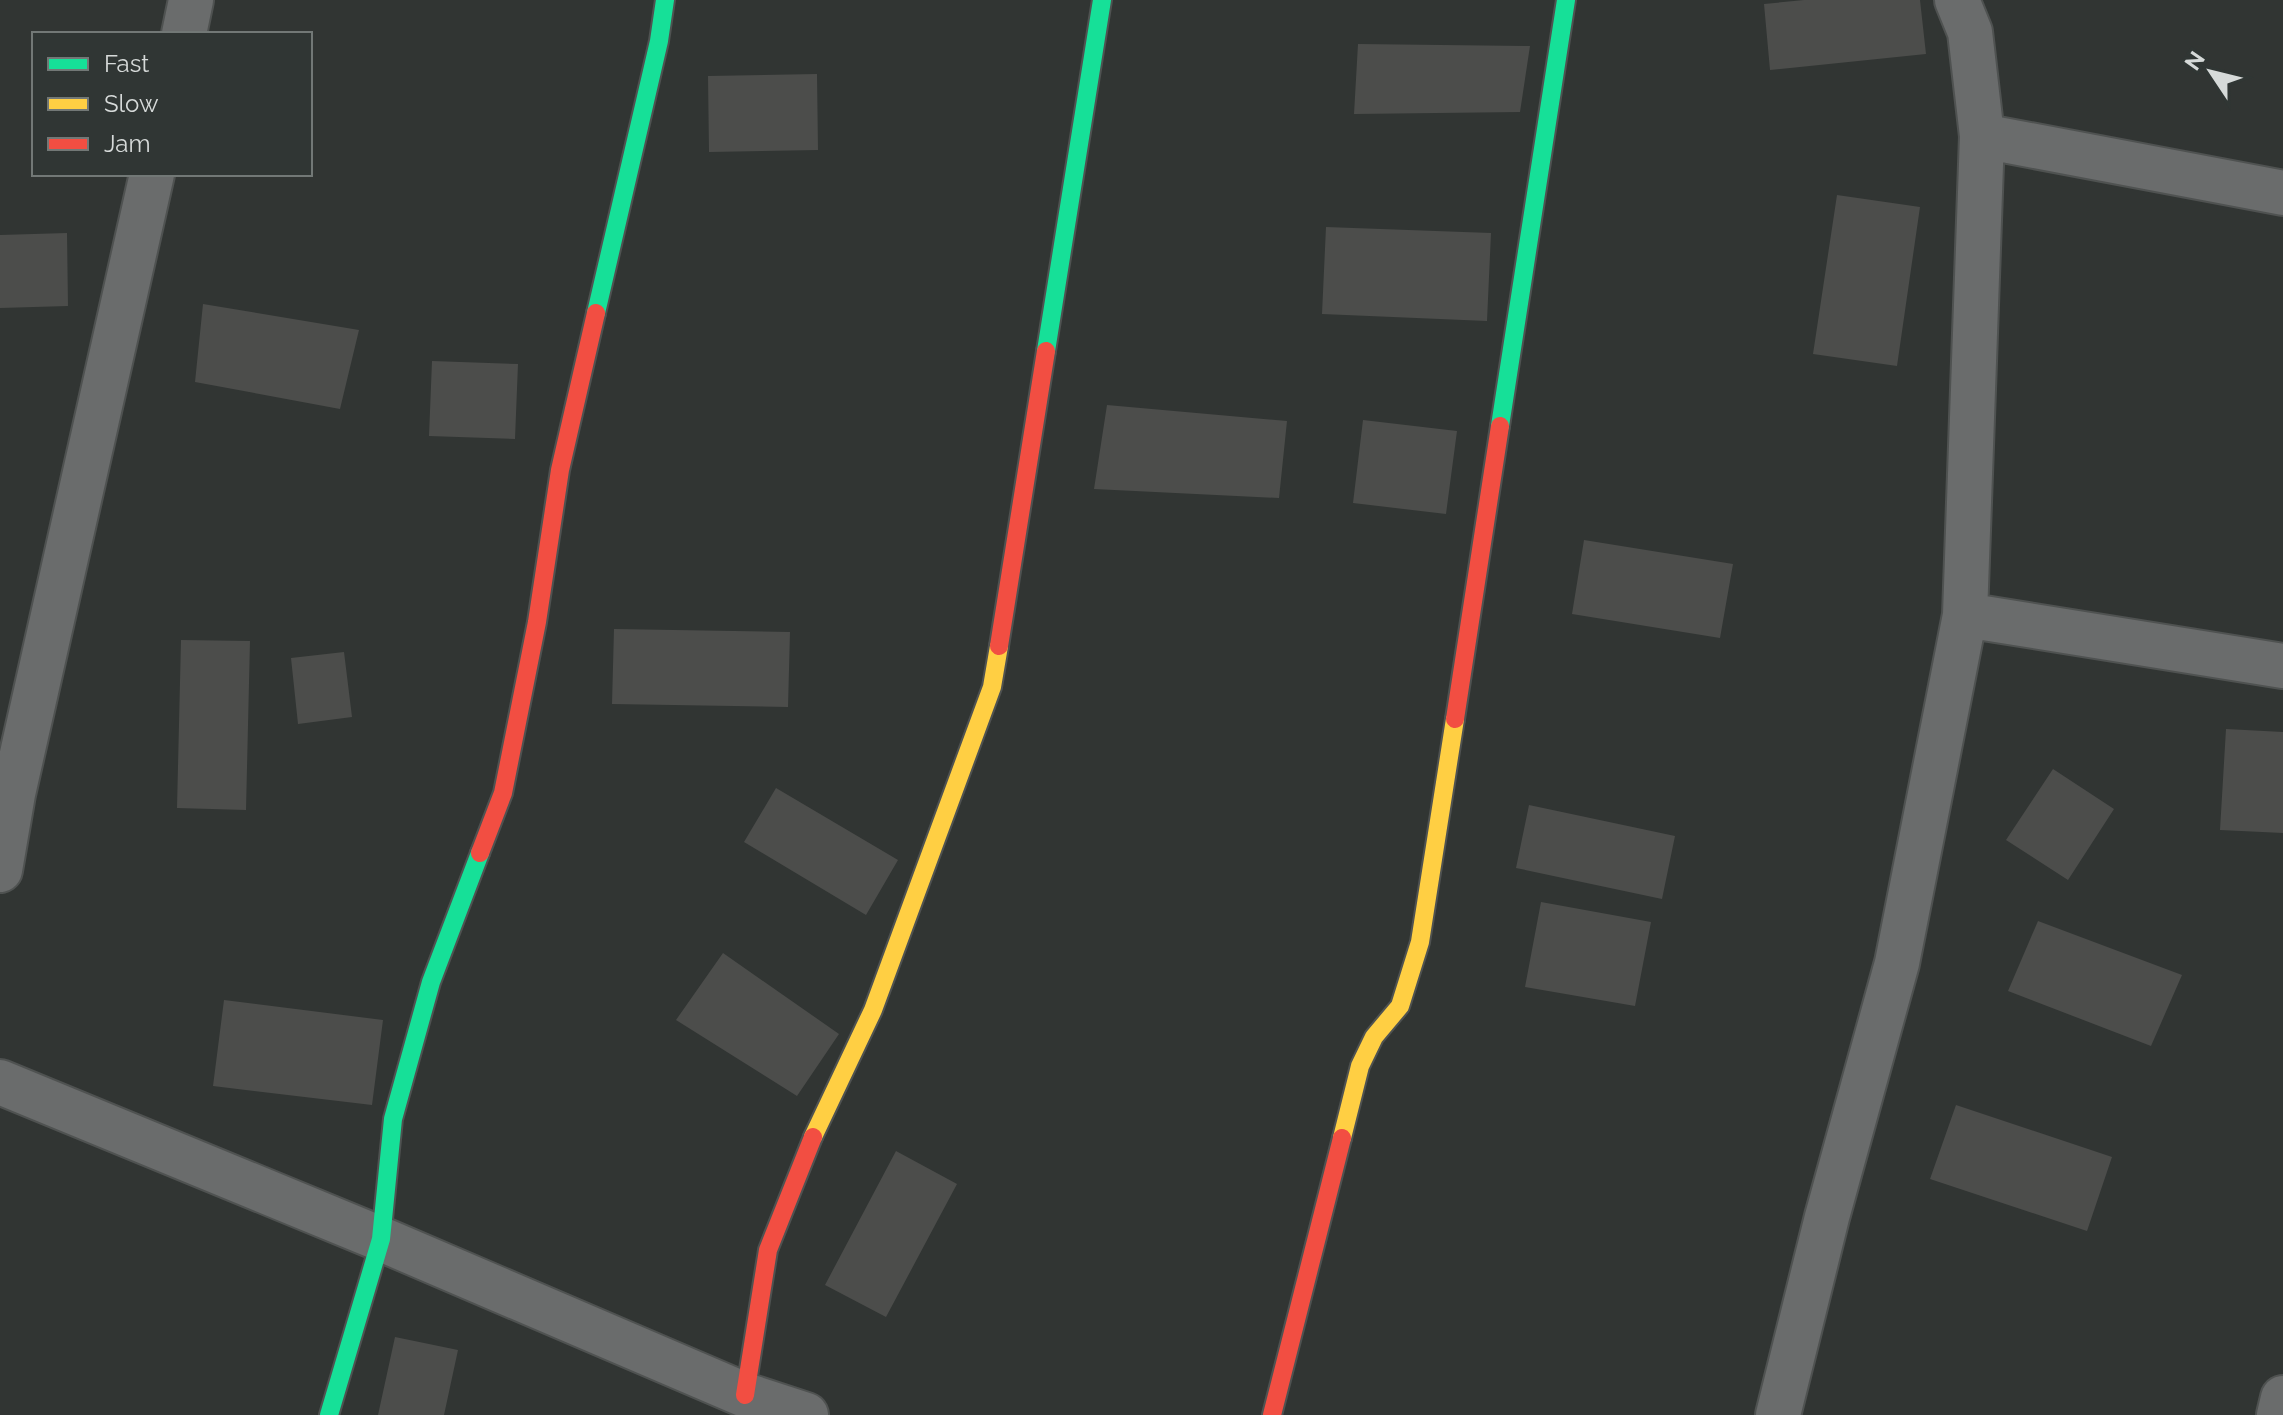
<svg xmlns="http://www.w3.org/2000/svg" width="2283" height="1415" font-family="Raleway,sans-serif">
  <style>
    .building { fill: #4c4d4b }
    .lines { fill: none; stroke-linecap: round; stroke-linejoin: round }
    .street-casing { stroke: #4f5251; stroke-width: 48 }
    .fast-casing { stroke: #4f5251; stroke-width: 22 }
    .slow-casing { stroke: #4f5251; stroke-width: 22 }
    .jam-casing { stroke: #4f5251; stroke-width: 22 }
    .street { stroke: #6a6c6c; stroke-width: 44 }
    .fast { stroke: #16e098; stroke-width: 18 }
    .slow { stroke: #ffcf43; stroke-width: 18 }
    .jam { stroke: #f24e42; stroke-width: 18 }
  </style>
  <rect width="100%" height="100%" fill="#313533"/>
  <path class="building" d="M1804,0H1920L1926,54L1770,70L1764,4Z
    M1358,44L1530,46L1520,112L1354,114Z
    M817,74L818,150L709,152L708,76Z
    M1837,195L1920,207L1897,366L1813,354Z
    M1326,227L1491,233L1487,321L1322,314Z
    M67,233L68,306L0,308V235Z
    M203,304L359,330L340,409L195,382Z
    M432,361L518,364L515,439L429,436Z
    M1107,405L1287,421L1279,498L1094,489Z
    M1363,420L1457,431L1446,514L1353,503Z
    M1584,540L1733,564L1720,638L1572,614Z
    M614,629L790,632L788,707L612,704Z
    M181,640L250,641L246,810L177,808Z
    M344,652L352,717L298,724L291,658Z
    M2226,729L2283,732V833L2220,830Z
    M2053,769L2114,809L2068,880L2006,840Z
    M776,788L898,860L866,915L744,842Z
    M1529,805L1675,836L1662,899L1516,868Z
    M1541,902L1651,922L1635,1006L1525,987Z
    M2038,921L2182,975L2151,1046L2008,991Z
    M723,953L839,1034L797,1096L676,1020Z
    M224,1000L383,1020L372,1105L213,1086Z
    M1956,1105L2112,1157L2087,1231L1930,1179Z
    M896,1151L957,1184L886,1317L825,1285Z
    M395,1337L458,1350L444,1415H378Z"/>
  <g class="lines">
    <defs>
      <path id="street" d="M184,34L191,0
        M1982,136L2283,193
        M1965,615L2283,666
        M0,870L13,794L152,174
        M0,1082L381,1239L745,1395L806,1415
        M1778,1415L1827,1217L1897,963L1965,615L1982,136L1970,32L1957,0
        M2279,1415L2283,1398"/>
      <path id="fast" d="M596,313L659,41L665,0
        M1046,351L1102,0
        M1500,426L1566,0
        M329,1415L381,1239L393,1119L431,982L480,853"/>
      <path id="slow" d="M813,1137L873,1010L992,687L999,646
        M1342,1138L1360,1066L1374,1037L1400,1006L1420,942L1455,719"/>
      <path id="jam" d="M999,646L1046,351
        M1455,719L1500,426
        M480,853L503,793L537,622L560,470L596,313
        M745,1395L768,1250L813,1137
        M1272,1415L1342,1138"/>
    </defs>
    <use href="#street" class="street-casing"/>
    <use href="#fast" class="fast-casing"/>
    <use href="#slow" class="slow-casing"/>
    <use href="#jam" class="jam-casing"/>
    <use href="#street" class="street"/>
    <use href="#fast" class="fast"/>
    <use href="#slow" class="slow"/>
    <use href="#jam" class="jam"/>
  </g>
  <rect x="32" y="32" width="280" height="144" fill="#303634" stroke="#727876" stroke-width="2"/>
  <rect x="48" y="58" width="40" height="12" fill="#16e098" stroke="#727876" stroke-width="2"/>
  <text x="104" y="72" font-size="24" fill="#d6dad9">Fast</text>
  <rect x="48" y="98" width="40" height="12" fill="#ffcf43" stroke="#727876" stroke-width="2"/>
  <text x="104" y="112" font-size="24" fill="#d6dad9">Slow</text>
  <rect x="48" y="138" width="40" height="12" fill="#f24e42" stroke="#727876" stroke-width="2"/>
  <text x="104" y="152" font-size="24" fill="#d6dad9">Jam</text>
  <g transform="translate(2211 72) rotate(305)" stroke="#303634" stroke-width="6" paint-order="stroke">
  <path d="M0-6L14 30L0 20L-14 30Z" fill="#d6dad9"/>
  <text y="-12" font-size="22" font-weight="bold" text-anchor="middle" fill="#d6dad9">N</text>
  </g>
</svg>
